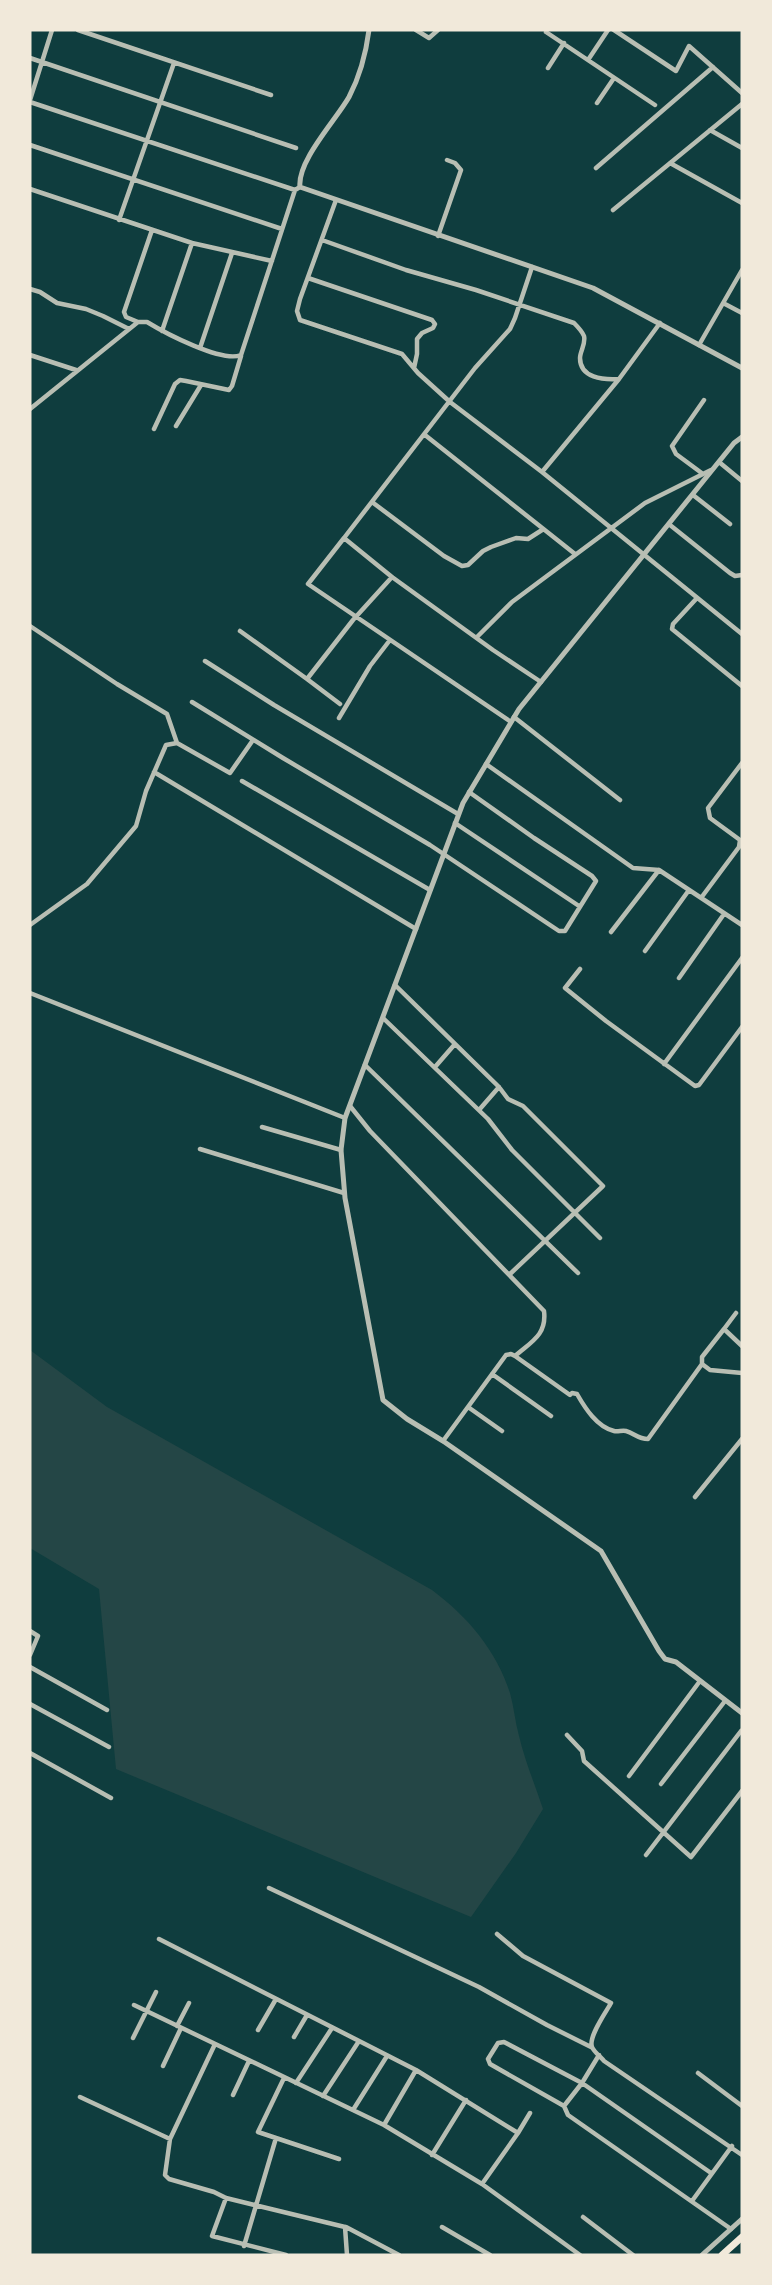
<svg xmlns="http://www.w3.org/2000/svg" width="772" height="2285" font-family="Helvetica,sans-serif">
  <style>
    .green { fill: #244646 }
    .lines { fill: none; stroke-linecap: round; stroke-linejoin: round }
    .minor { stroke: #b8beb3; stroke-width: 4.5 }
    .tertiary { stroke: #b8beb3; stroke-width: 5 }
    .motorway { stroke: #f1e9da; stroke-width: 7 }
  </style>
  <rect width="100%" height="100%" fill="#0f3d3e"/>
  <path class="green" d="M30,1350L107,1407L432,1590C468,1617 496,1650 510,1693C514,1707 515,1722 519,1736C525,1761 535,1785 543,1809L516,1853L471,1917L116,1769L99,1589L30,1548Z"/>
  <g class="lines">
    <path class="minor" d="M78,30L271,95
      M416,30L429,38L438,30
      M614,30L676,71L689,46L742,93
      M546,32L655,105
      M30,58L296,148
      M588,60L608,30
      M548,68L564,43
      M30,100L52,30
      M30,102L295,190
      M597,103L614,78
      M710,130L742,148
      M30,145L282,229
      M670,163L742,203
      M596,168L713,67
      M30,189L192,243L272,261
      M336,200L300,299L297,311L300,320L402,354L418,373L450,402L542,472L742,634
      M613,210L742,104
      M119,220L174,63
      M438,236L461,170L455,163L447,160
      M322,240L406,270L476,290L574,323C578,327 582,331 584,336C586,344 580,351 580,358C580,378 603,380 619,379
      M532,267L515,318L510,329L475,368L344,538L392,577L493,650L541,682
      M308,278L432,320L435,324L433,328L422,333L417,339V354L414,368
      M30,289L40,292L57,303L86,309L103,316L129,329
      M725,304L742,313
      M138,322L126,317L124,312L152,230
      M162,331L192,243
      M699,345L742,270
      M200,348L232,253
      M30,355L76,370
      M30,409L138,322H147C165,333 222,363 241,355L295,190L300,187
      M176,426L201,385
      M154,429L175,384L180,380L186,381L229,390L232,386L241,356
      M425,435L575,554
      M719,462L742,481
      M542,472L619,379L660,323
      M703,474L676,454L672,446L704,400
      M693,495L730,524
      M372,502L444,556L462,566L468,565L483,551L491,547L516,538L528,539L542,530
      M670,525L730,573L735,576L742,575
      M344,538L308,584L511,722
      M697,598L673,624L672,629L742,686
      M30,626L117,684L167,714L177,743
      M240,631L307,679
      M477,637L512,602L645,503L711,470
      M205,661L274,705L458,814
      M192,702L283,758L430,845L559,931H565L596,881L592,876L534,838L469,792
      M340,704L307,679L353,620L392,577
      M514,717L620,800
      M339,718L370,666L390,640
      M486,764L633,868L659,870L742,925
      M154,772L416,929
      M242,781L430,890
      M455,823L579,906
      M701,898L739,847L740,840L710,818L708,808L742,763
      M30,925L87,884L136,826L146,791L166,745L177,743L230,773L253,740
      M611,932L659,870
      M645,951L689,890
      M580,969L565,988L606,1021L695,1086L699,1085L742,1027
      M679,978L724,914
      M395,985L499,1087L508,1099L523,1106L603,1186L510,1274
      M30,993L345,1118
      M383,1018L488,1119L512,1150L600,1238
      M664,1064L742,958
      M365,1065L578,1273
      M435,1067L455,1044
      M350,1106L370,1131L544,1311C547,1335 531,1342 515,1356L511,1354L506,1355L443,1441
      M479,1110L499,1087
      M262,1127L341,1150
      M200,1149L344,1193
      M724,1329L736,1313
      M515,1356L570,1395L572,1393L577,1394C585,1408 597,1427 614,1431C618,1432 622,1430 626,1431C634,1433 638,1439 648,1439L702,1364V1357L724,1329L742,1346
      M702,1364L710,1370L742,1373
      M492,1374L551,1416
      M468,1407L502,1431
      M695,1497L742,1439
      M30,1631L38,1636L30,1655
      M30,1667L107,1710
      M30,1704L109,1747
      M567,1735L582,1751L584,1761L691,1857L742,1791
      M30,1753L111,1798
      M629,1776L700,1681
      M661,1784L725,1701
      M646,1855L741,1731
      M269,1888L479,1987L547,2025L591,2047
      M497,1934L523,1956L611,2003C606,2012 588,2037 592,2047C594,2052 601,2057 604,2061L742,2155
      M159,1939L416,2070L518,2133L482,2184
      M134,2005L384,2125L482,2184L580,2255
      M177,2026L189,2003
      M258,2030L276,1999
      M294,2037L307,2015
      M133,2038L156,1992
      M215,2044L170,2139L165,2175L169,2179L214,2192L226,2198L345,2227L347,2255
      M163,2066L181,2028
      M698,2073L742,2106
      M284,2078L258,2132L339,2159
      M296,2083L332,2028
      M233,2095L249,2061
      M323,2096L359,2041
      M80,2097L170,2139
      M564,2106L582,2083L599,2055
      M353,2110L387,2056
      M384,2125L416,2070
      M518,2133L530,2113
      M432,2155L466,2100
      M711,2173L582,2083L504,2042L498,2043L488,2059L490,2064L564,2106L568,2115L731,2229
      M226,2198L212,2236L286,2255
      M692,2201L732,2146
      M583,2217L633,2255
      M346,2227L399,2255
      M442,2227L490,2255
      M244,2246L276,2138"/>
    <path class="tertiary" d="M369,30C366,53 360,76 349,97C336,120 297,161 300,187L593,288L742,368
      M742,437L734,443L519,709L463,803L345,1118L341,1150L345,1198L383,1400L407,1419L443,1441L601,1551L659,1651L665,1659L676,1662L742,1713
      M702,2255L742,2219"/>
    <path class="motorway" d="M722,2255L742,2237"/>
  </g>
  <rect width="772" height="2285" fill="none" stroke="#f1e9da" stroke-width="63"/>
</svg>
